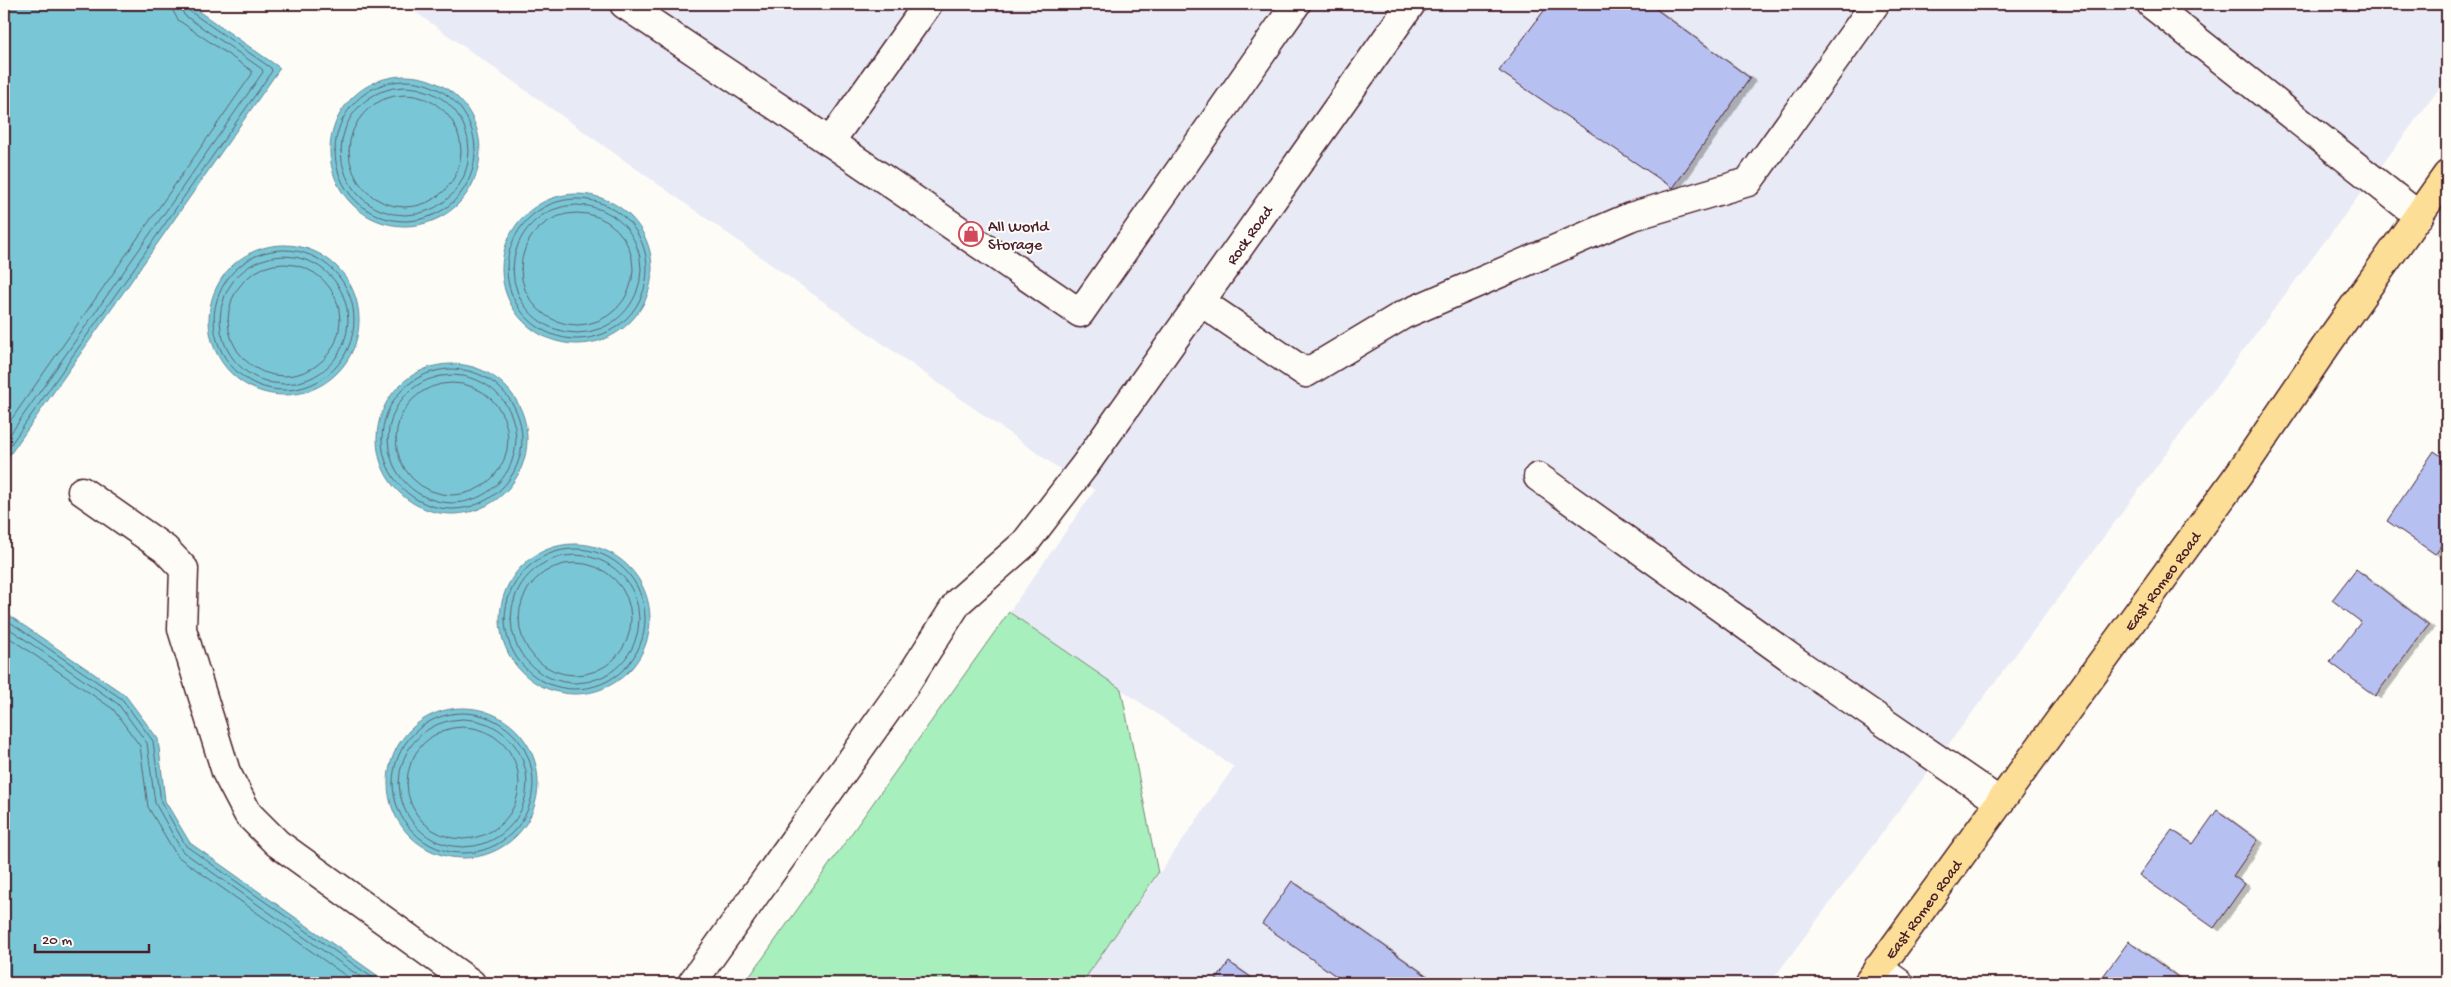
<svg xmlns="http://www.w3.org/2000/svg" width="2451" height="987" font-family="'Gochi Hand',sans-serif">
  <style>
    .built { fill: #e8eaf6 }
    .green { fill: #a7efbc; stroke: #788774 }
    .water { fill: #79c7d6; stroke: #668492 }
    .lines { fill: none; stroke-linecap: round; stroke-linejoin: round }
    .shore { stroke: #5d626f; stroke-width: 1 }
    .building { fill: #b6c1f2; stroke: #4a1f2b; filter: url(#shadow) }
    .minor-casing { stroke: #4a1f2b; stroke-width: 31 }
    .major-casing { stroke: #4a1f2b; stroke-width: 31 }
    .minor { stroke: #fdfcf7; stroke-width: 28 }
    .major { stroke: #fdde96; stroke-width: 28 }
    .labels { text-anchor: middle; stroke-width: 4; stroke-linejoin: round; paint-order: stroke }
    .poi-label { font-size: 16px; fill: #4a1f2b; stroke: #fdfcf7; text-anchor: start }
    .street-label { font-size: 16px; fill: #4a1f2b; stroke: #fdfcf7 }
  </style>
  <defs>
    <filter id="shadow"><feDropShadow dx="5.5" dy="3" stdDeviation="0" flood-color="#0004"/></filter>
  </defs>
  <rect width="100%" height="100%" fill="#fdfcf7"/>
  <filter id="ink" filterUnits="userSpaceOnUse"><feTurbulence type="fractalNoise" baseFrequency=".02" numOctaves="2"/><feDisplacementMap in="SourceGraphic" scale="10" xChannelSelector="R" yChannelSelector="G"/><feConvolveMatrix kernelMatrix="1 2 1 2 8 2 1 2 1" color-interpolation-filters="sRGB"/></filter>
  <g filter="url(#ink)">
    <path class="built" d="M404,4H2447V78L1770,983H1082L1234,767L1009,612L1095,490L1054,465Z"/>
    <path class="green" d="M1009,612L1121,689L1158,873L1084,980L1081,983H745Z"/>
    <path class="water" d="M4,4H188L280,68L4,463Z
      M330 151a75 75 0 1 1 150 0a75 75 0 1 1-150 0Z
      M502 269a75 75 0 1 1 150 0a75 75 0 1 1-150 0Z
      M209 320a75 75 0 1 1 150 0a75 75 0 1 1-150 0Z
      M377 439a75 75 0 1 1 150 0a75 75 0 1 1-150 0Z
      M500 619a75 75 0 1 1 150 0a75 75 0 1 1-150 0Z
      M4,612L125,695L158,739L165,801L190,843L388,983H4Z
      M388 783a75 75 0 1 1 150 0a75 75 0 1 1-150 0Z"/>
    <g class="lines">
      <path class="shore" d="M335 151a70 70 0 1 1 140 0a70 70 0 1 1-140 0Z
        M341 151a64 64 0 1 1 128 0a64 64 0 1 1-128 0Z
        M349 151a56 56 0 1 1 112 0a56 56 0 1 1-112 0Z
        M507 269a70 70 0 1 1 140 0a70 70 0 1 1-140 0Z
        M513 269a64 64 0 1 1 128 0a64 64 0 1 1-128 0Z
        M521 269a56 56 0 1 1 112 0a56 56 0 1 1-112 0Z
        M214 320a70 70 0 1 1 140 0a70 70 0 1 1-140 0Z
        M220 320a64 64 0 1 1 128 0a64 64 0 1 1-128 0Z
        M228 320a56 56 0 1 1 112 0a56 56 0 1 1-112 0Z
        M382 439a70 70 0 1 1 140 0a70 70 0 1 1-140 0Z
        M388 439a64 64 0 1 1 128 0a64 64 0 1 1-128 0Z
        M396 439a56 56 0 1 1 112 0a56 56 0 1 1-112 0Z
        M4,430L252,74V71L178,20L173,11L172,4
        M4,443L263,72L262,69L184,15L180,4
        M4,454L272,71L271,68L188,10L186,4
        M505 619a70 70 0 1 1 140 0a70 70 0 1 1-140 0Z
        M511 619a64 64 0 1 1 128 0a64 64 0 1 1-128 0Z
        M519 619a56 56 0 1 1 112 0a56 56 0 1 1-112 0Z
        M4,618L122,699L153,741L161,802L186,846L380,983
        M4,625L118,704L147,743L155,803L182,851L369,983
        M4,634L113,709L140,746L148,807L177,856L356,983
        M393 783a70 70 0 1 1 140 0a70 70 0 1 1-140 0Z
        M399 783a64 64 0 1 1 128 0a64 64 0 1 1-128 0Z
        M407 783a56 56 0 1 1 112 0a56 56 0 1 1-112 0Z"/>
    </g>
    <path class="building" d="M1549,4H1649L1750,78L1673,188L1499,71Z
      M2434,451L2447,460V537L2435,554L2387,521Z
      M2356,569L2429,625L2375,696L2330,662L2361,622L2332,600Z
      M2217,810L2258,840L2233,876L2245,884L2214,928L2139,875L2172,830L2193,844Z
      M1292,881L1437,983H1346L1262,924Z
      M2447,919V938L2439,932Z
      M2129,941L2186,983H2098Z
      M1229,962L1259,983H1214Z"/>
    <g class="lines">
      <defs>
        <g id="minor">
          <path d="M624,4L830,142L928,4"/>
          <path d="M2151,4L2419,216"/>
          <path d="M830,142L1080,313L1296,4"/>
          <path d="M1201,302L1306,373L1403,315L1630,217L1748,182L1875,4"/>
          <path d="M1538,477L1805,668L2000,802"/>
          <path d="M82,491L165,549L184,569L182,629L226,772L248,814L277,843L471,983"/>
          <path d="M1878,968L1899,983"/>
          <path id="s1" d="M692,983L905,685L958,602L1025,543L1085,465L1411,4"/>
        </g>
        <g id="major">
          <path id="s2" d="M1868,983L2239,474L2328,343L2447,175"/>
        </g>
      </defs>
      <use href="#minor" class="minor-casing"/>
      <use href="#major" class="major-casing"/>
      <use href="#minor" class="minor"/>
      <use href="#major" class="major"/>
    </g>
  </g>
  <defs>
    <symbol id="shop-ring" viewBox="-11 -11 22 22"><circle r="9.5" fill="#fdfcf7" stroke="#d1495b" stroke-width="1.5"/><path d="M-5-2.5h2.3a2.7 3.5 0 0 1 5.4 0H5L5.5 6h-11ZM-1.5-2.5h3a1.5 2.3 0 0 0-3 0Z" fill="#d1495b"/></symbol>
  </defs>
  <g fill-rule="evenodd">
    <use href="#shop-ring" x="957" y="220" width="28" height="28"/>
  </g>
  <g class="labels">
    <g class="poi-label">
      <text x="988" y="231">All World<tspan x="988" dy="18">Storage</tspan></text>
    </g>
    <g class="street-label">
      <text dy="6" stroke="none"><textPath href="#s1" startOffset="935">Rock Road</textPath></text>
      <text dy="6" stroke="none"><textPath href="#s2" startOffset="498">East Romeo Road</textPath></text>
      <text dy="6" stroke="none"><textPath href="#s2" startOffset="92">East Romeo Road</textPath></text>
    </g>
  </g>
  <rect width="2451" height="987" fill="none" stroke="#fdfcf7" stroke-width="20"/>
  <rect x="10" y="10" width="2431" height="967" fill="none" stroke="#4a1f2b" stroke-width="2" filter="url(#ink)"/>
  <path d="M35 944v8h114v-8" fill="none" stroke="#4a1f2b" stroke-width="2.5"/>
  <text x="42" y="944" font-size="15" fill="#4a1f2b" stroke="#fdfcf7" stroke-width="4" paint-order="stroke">20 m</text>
</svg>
